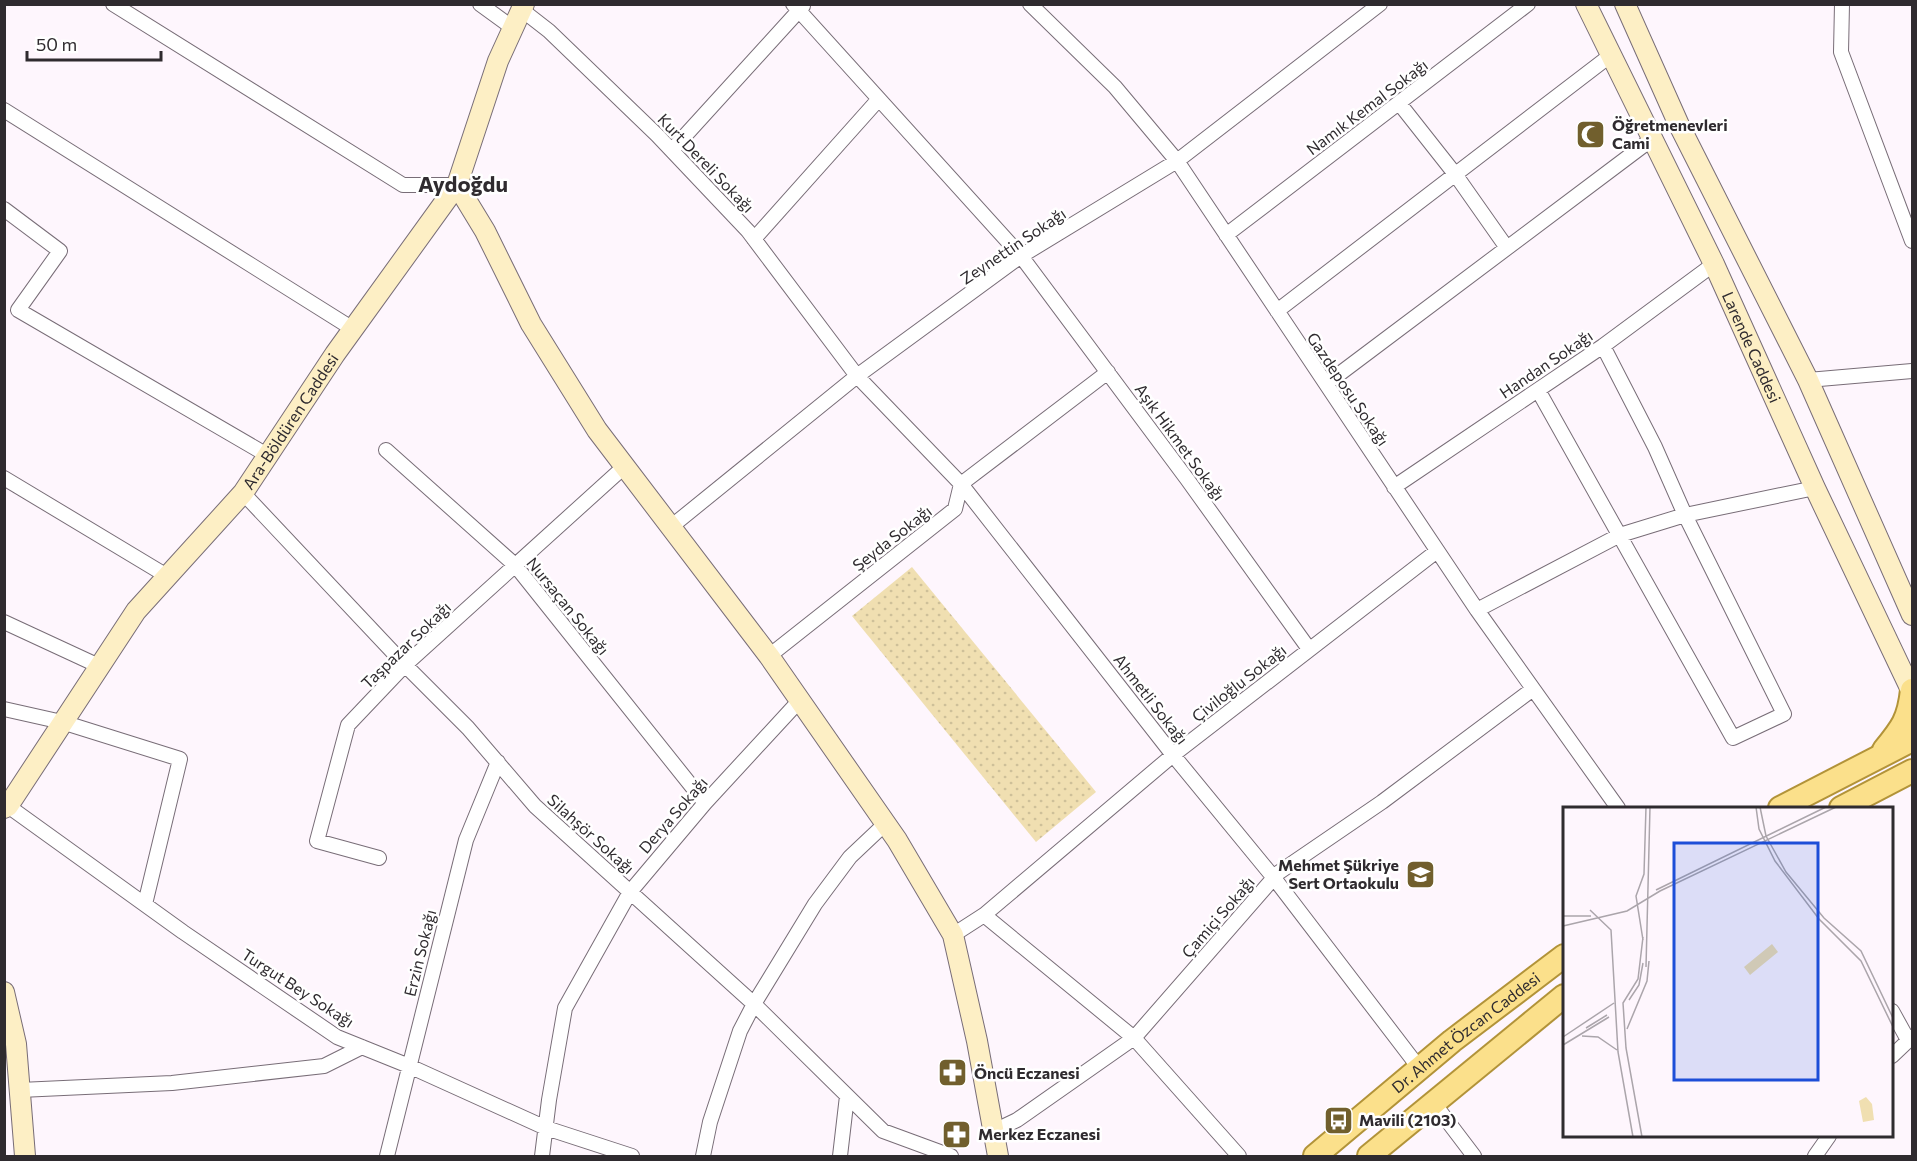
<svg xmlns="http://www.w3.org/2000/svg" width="1917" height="1161" font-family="Commissioner,sans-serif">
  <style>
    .green { fill: url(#green-dots) }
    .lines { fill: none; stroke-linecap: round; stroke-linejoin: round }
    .street-casing { stroke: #786d77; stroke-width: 16 }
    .secondary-casing { stroke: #786d77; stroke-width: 22 }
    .primary-casing { stroke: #b29339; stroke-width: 26 }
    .street { stroke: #fff; stroke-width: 14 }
    .secondary { stroke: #fdefc5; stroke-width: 20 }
    .primary { stroke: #fbe08b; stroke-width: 22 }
    .labels { text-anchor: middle; stroke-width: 5; stroke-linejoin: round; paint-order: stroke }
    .street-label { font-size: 16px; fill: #2f2b2f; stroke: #fff }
    .poi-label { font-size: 16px; font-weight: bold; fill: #2f2b2f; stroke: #fff; text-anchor: start }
    .district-label { font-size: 22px; font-weight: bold; fill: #2f2b2f; stroke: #fff }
    .inset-road { fill: none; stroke: #aba5ab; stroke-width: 1.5 }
    .view { fill: #1d4ed8; fill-opacity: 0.15; stroke: #1d4ed8; stroke-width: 3 }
    .inset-edge { fill: none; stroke: #2f2b2f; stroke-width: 3 }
  </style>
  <defs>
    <pattern id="green-dots" width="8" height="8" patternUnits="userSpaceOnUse" patternTransform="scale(1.5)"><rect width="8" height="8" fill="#f0dfb1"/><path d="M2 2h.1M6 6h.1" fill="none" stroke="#cec099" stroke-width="1.8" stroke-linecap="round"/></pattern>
  </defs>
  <rect width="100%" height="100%" fill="#fef6fd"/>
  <path class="green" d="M912,567L1096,792L1036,842L852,616Z"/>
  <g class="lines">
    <defs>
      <path id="street" d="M113,4L403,185H457
        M480,4L513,28
        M793,4L1021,256L1187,479L1309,649
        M1030,4L1115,87L1177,161L1477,610L1618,808
        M1842,4L1841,52L1912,241
        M522,10L549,31L657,135L748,231L857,376L961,484L1173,755L1274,878L1420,1069
        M1399,103L1455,174L1507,248
        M4,110L353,329
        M672,150L803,6
        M4,209L60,251L18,310L267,455
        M1226,235L1528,4
        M754,239L878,100
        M1277,311L1611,55
        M1808,380L1912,371
        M1326,384L1652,139
        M1538,390L1733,738L1784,714L1685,515L1655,447L1603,346
        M386,450L515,565L705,803
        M4,478L167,576
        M1394,487L1603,346L1714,264
        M243,493L405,665L468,728L535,806L754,1004L883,1131L951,1156
        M672,526L857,376L1021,256L1177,161L1380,4
        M1477,610L1620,535L1685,515L1815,488
        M4,622L99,666
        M769,656L955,509L961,484L1108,372
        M4,709L62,722L180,759L145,904
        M8,806L183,932L337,1037L409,1066L546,1128L632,1156
        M379,858L317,841L348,725L405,665L625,466
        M984,915L1134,1038L1239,1156
        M953,935L984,915L1173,755L1437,551
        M1892,1011L1908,1040
        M1892,1056L1912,1037
        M20,1090L172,1083L324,1066L362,1047
        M1433,1102L1474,1156
        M994,1131L1017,1120L1134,1038L1278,873L1382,802L1533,689
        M387,1156L466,840L498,762
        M542,1156L549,1100L565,1008L630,892L705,803L800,700
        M703,1156L710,1122L740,1031L754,1004L815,904L850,857L886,823
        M840,1156L847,1096
        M1815,1156L1829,1136"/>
      <g id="secondary">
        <path id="s1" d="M1586,4L1714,264L1815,488L1912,692"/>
        <path d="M1625,4L1679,125L1808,380L1912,615"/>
        <path d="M457,185L485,231L531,324L597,430L769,656L897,840L953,935L977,1041L998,1156"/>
        <path id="s2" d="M4,808L8,806L136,611L243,493L335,354L457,185L498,61L524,4"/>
        <path d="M4,992L16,1044L25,1156"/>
      </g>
      <g id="primary">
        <path d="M1884,750C1902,728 1909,719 1912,690"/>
        <path d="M1780,808L1912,740"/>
        <path d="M1841,808L1912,771"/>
        <path id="s3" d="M1315,1156L1452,1041L1564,956"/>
        <path d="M1369,1156L1564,996"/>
      </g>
    </defs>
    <use href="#street" class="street-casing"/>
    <use href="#secondary" class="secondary-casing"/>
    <use href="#primary" class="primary-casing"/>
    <use href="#street" class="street"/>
    <use href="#secondary" class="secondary"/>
    <use href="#primary" class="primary"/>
  </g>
  <defs>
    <symbol id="mosque-square" viewBox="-11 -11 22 22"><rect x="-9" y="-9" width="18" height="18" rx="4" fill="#715f2d" stroke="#fff"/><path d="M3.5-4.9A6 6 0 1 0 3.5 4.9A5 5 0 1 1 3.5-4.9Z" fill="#fff"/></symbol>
    <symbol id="school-square" viewBox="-11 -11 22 22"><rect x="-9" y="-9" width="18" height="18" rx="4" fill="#715f2d" stroke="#fff"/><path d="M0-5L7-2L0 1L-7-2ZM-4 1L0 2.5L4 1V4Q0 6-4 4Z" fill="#fff"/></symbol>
    <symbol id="pharmacy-square" viewBox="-11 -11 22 22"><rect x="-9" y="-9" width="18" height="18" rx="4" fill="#715f2d" stroke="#fff"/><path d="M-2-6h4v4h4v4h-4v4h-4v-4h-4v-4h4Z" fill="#fff"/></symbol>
    <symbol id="bus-square" viewBox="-11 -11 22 22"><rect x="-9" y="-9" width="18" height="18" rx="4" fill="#715f2d" stroke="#fff"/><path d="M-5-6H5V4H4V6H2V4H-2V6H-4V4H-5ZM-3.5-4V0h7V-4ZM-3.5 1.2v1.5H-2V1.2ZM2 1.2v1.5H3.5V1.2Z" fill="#fff"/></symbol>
  </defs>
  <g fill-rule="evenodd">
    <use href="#mosque-square" x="1574" y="118" width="33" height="33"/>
    <use href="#school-square" x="1404" y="858" width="33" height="33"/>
    <use href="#pharmacy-square" x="936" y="1056" width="33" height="33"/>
    <use href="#bus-square" x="1322" y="1104" width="33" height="33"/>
    <use href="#pharmacy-square" x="940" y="1118" width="33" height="33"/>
  </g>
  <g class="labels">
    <g class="street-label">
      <text transform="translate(1367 107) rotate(-37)" y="6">Namık Kemal Sokağı</text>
      <text transform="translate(706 163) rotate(46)" y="6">Kurt Dereli Sokağı</text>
      <text transform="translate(1013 246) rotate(-34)" y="6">Zeynettin Sokağı</text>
      <text dy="6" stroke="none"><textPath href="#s1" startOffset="381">Larende Caddesi</textPath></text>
      <text transform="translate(1546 364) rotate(-34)" y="6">Handan Sokağı</text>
      <text transform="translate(1348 389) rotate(56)" y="6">Gazdeposu Sokağı</text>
      <text dy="6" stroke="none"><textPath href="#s2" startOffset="483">Ara-Böldüren Caddesi</textPath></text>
      <text transform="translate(1180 442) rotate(54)" y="6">Aşık Hikmet Sokağı</text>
      <text transform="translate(892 538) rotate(-38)" y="6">Şeyda Sokağı</text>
      <text transform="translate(568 606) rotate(51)" y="6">Nursaçan Sokağı</text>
      <text transform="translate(406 645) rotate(-44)" y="6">Taşpazar Sokağı</text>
      <text transform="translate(1239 683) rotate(-38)" y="6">Çiviloğlu Sokağı</text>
      <text transform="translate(1151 699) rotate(52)" y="6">Ahmetli Sokağı</text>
      <text transform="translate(673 815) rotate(-49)" y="6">Derya Sokağı</text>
      <text transform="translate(591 834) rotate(42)" y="6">Silahşör Sokağı</text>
      <text transform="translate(1218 917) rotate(-49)" y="6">Çamiçi Sokağı</text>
      <text transform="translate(420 953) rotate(-76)" y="6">Erzin Sokağı</text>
      <text transform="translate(298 988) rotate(33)" y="6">Turgut Bey Sokağı</text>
      <text dy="6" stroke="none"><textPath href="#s3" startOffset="195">Dr. Ahmet Özcan Caddesi</textPath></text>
    </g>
    <g class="poi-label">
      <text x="1612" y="131">Öğretmenevleri<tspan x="1612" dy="18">Cami</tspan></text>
      <text x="1399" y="871" text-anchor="end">Mehmet Şükriye<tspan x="1399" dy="18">Sert Ortaokulu</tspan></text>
      <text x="974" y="1079">Öncü Eczanesi</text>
      <text x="1359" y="1126">Mavili (2103)</text>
      <text x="978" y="1140">Merkez Eczanesi</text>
    </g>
    <g class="district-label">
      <text x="463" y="192">Aydoğdu</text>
    </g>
  </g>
  <g transform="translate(1563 807)">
    <rect width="330" height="330" fill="#fef6fd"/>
    <path d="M209,137L215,145L187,168L181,160ZM303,290L309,297L311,313L300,315L296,294Z" fill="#f0dfb1"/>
    <path class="inset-road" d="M193,0L196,22L212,54L256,112L298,154L330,220M197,0L203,29L223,65L261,111L298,144L330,211M93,83L263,0M27,103L48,123L55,245L70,330M0,109H28M0,119L64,104L97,84L273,0M80,133L73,89L81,67L83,0M83,160L87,0M66,193L76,178L80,156M23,221L44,208M64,222L84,174L86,154M19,229L35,230L54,243M0,230L51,196M0,238L46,210M79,330L63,241L60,196L75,172L80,130"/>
    <path class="view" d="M111,36H255V273H111Z"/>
    <rect width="330" height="330" class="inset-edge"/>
  </g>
  <rect width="1917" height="1161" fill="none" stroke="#2f2b2f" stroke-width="12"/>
  <path d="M27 51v9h134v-9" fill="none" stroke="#2f2b2f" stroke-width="3"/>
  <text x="36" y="51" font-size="18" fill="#2f2b2f" stroke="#ffffff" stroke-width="4.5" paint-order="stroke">50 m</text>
</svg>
